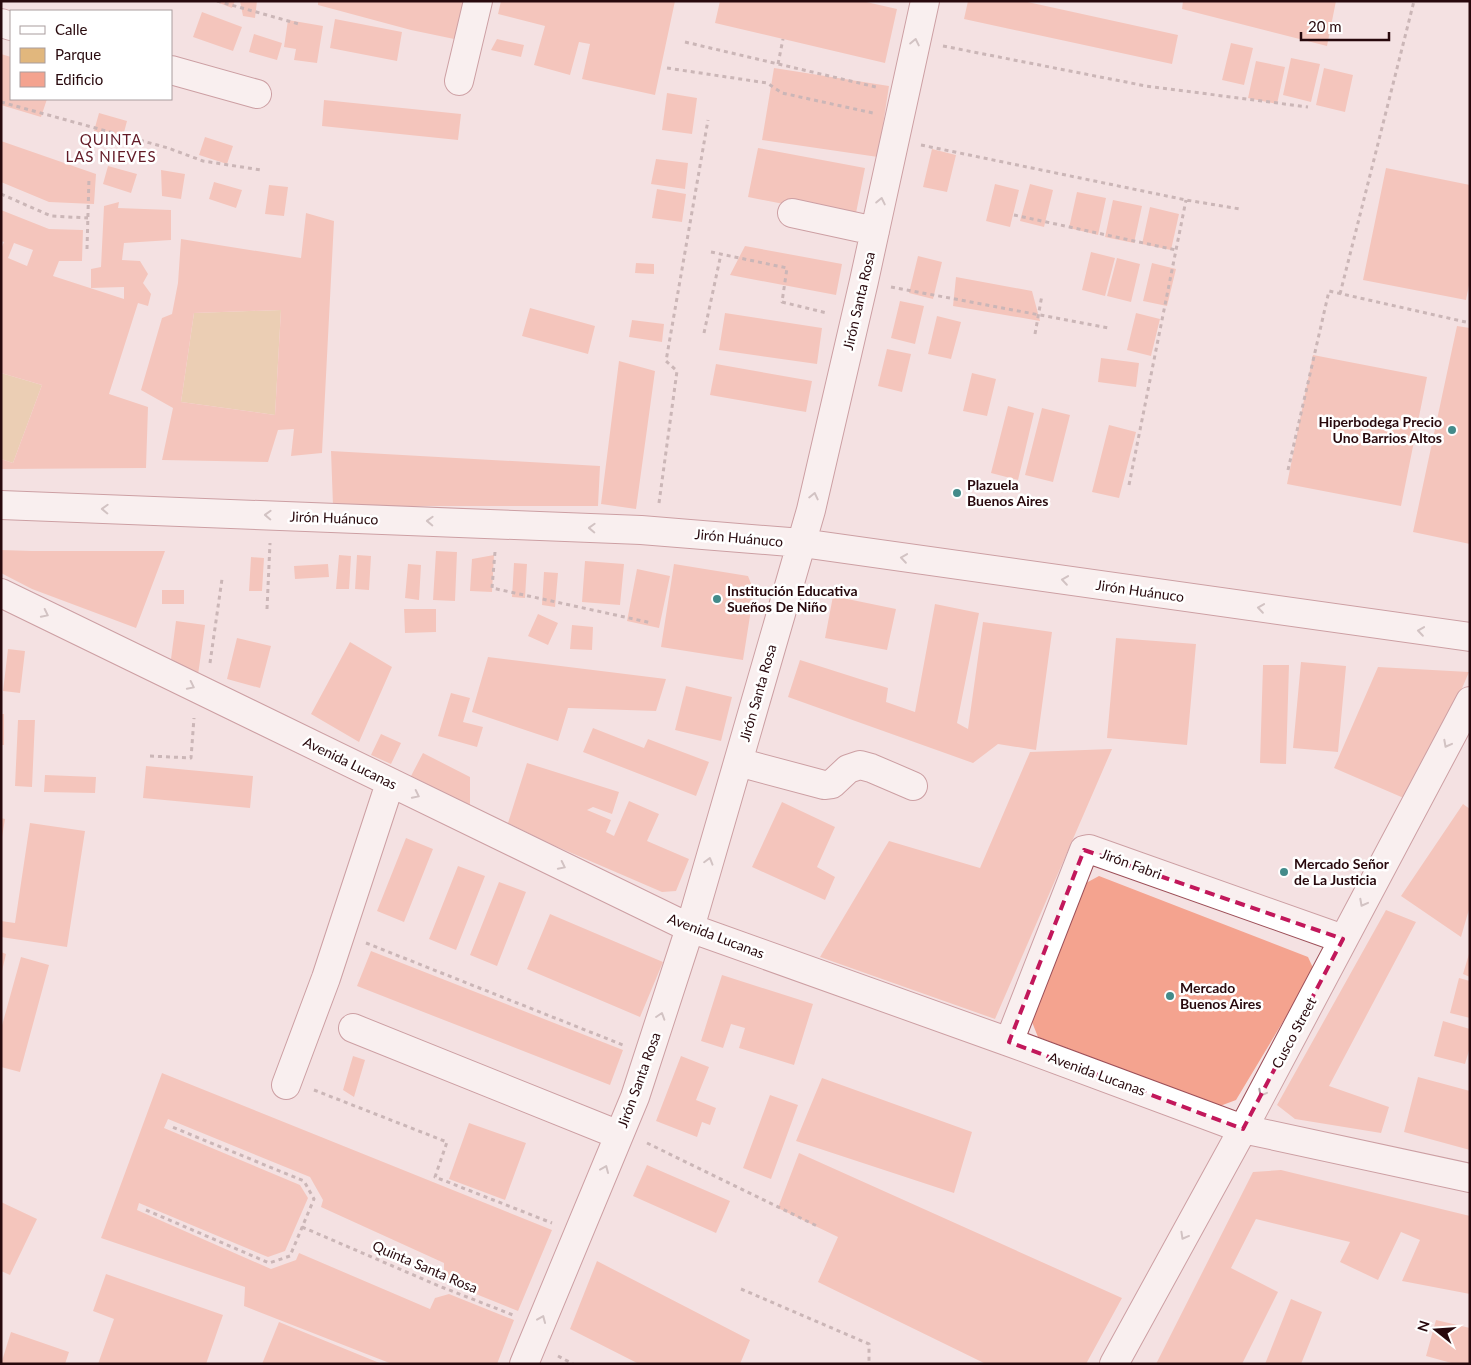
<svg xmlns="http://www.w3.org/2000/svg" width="1471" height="1365" font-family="Lato,sans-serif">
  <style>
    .green { fill: #e1b77d }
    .building { fill: #f4a38f; fill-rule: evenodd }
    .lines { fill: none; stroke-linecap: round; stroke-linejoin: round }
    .minor-casing { stroke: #9d4f58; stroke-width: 30 }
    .path { stroke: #998183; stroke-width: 3; stroke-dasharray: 4 4; stroke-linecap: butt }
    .minor { stroke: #fff; stroke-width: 28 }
    .oneway { stroke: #a99d9e }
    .marked { fill: none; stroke: #c2185b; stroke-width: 4; stroke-dasharray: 10 6; stroke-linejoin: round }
    .poi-dot { fill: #438b8a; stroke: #fff; stroke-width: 2 }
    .labels { text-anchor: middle; stroke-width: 5; stroke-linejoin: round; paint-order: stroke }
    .street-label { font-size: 14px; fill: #28090d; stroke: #fff }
    .poi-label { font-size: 14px; font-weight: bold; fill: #28090d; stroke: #fff; text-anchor: start }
    .neighbourhood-label { font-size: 15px; letter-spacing: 1px; fill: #631b27; stroke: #fff }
  </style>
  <rect width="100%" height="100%" fill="#f4e1e2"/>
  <path class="green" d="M281,310L275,415L181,402L194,313Z
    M1,373L42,385L13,463L1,459Z"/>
  <path class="building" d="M214,1H235L232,8Z
    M240,1H257L255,18L243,16Z
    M318,1H468L459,40L411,30L318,5Z
    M501,1H675L655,95L582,79L590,44L579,42L570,75L534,65L545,26L498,14Z
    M720,1H862L897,9L885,63L715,23Z
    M968,1H1023L1178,35L1172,64L964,19Z
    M1183,1H1336L1327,46L1182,9Z
    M202,12L242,27L233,51L193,37Z
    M335,19L402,32L397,61L330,48Z
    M288,20L323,26L317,63L294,60L296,49L284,47Z
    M254,34L282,43L277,60L249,52Z
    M497,39L524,45L521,57L491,50Z
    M1231,43L1253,48L1244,85L1222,80Z
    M1,54L11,57V99H47L41,117L1,105Z
    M1291,58L1320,64L1311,102L1283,95Z
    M1256,61L1285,67L1277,104L1248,98Z
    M774,68L889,86L878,157L762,140Z
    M1324,68L1353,75L1345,112L1316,105Z
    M667,93L697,98L692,134L662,130Z
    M324,100L461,114L458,140L322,126Z
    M99,113L127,121L122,140L94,131Z
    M205,137L233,146L227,164L199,155Z
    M1,141L96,174L94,204L49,202L1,182Z
    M758,148L865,168L855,218L748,197Z
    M932,149L956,155L947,192L923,187Z
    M656,159L688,163L685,189L651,184Z
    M108,166L137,174L131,193L103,184Z
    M1386,168L1470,185V280L1466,300L1363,280Z
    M161,170L185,174L181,199L162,196Z
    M214,182L242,190L236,208L209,199Z
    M995,184L1019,190L1010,227L986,221Z
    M1030,184L1053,190L1044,227L1020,221Z
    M269,185L288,187L284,216L265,214Z
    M657,189L686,194L682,222L652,218Z
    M1077,192L1106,198L1098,235L1069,228Z
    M1113,200L1142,206L1134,243L1105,237Z
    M119,202L118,208L171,210V240L124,243L122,260L140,261L148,274L143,283L151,294L148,306L138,303L109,394L148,407L146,468L1,469V459L13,463L42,385L1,373V249L4,242L1,241V210L49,229L83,230L82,261H59L53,276L124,299V287L91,288V269L101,267L104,206ZM14,243L33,250L27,266L8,258Z
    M1150,207L1179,214L1171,250L1142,244Z
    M306,213L334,221L322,453L291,456L294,429L278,430L268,462L162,460L173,408L141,390L162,318L172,314L178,283L181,239L301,258ZM281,310L275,415L181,402L194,313Z
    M745,246L842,264L836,295L730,275Z
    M1091,252L1115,258L1105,296L1082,290Z
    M918,256L942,262L933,299L909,293Z
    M1117,258L1140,264L1131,302L1107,296Z
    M636,263L654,264V274L635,273Z
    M1152,263L1176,269L1167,306L1143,301Z
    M956,277L1032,291L1040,321L953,306Z
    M900,301L924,306L915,344L891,338Z
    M530,308L595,326L588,354L522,336Z
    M725,313L822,328L817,364L719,350Z
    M1136,313L1160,319L1151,356L1127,350Z
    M937,316L961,322L951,359L928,354Z
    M632,320L664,324L662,342L629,337Z
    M1457,326L1470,328V544L1413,532Z
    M887,349L911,354L902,392L878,386Z
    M1313,355L1427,377L1401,506L1287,484Z
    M1101,358L1139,363L1136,387L1098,382Z
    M619,361L655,371L636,509L601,504Z
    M716,364L812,381L806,412L710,395Z
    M972,373L996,379L987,416L963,411Z
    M1008,406L1034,413L1018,480L991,473Z
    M1042,408L1070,415L1053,482L1025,475Z
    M1109,425L1136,432L1119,498L1092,492Z
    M331,451L600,466L598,506H333Z
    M1,550L32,551H165L136,628L32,589L1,573Z
    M436,551L457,552L455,601L433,600Z
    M339,555L351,556L349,589H336Z
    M357,555L371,556L369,590L355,589Z
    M494,555L492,592L470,591L472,559Z
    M251,557L264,558L262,591H249Z
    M585,561L624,564L620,605L582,602Z
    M514,563L527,564L525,598L512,597Z
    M328,564L329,577L295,579L294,566Z
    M408,564L421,565L419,600L405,598Z
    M674,564L748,576L754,591L743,660L661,647Z
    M637,569L670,576L659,628L627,621Z
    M544,572L558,573L555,607L542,605Z
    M162,590H184V604H162Z
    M833,596L896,609L887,650L825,638Z
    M935,604L979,613L957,723L968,729L983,622L1052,632L1036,750L998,744L973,763L788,697L800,660L888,688L886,702L915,712Z
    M404,609H436V632L405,633Z
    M538,614L558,623L548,645L528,636Z
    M176,621L205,625L198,675L171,659Z
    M572,625L593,627L592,650L570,649Z
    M237,638L271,646L260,688L227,679Z
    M1116,638L1196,644L1187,745L1107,738Z
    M350,642L392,667L359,742L311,714Z
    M8,649L25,651L20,693L3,691Z
    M488,657L666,679L656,711L568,708L558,741L472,712Z
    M1301,662L1346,666L1338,752L1293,748Z
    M1263,665H1289L1286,764L1260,763Z
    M1378,667L1469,672L1413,802L1334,768Z
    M686,686L732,697L721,741L675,730Z
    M451,693L470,698L463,722L483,727L477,747L438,736Z
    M1,714H4V745H1Z
    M18,720H35L32,787L15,786Z
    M593,728L644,748L648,739L709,762L696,796L583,752Z
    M381,734L401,743L391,764L371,755Z
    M1112,749L995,1019L820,957L889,841L980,868L1030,752Z
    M423,753L470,777V806L411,776Z
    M527,763L619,792L612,814L593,807L587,810L611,820L606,832L614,836L629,801L659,814L647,841L689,859L676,891L662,892L553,845L508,823Z
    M146,766L253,776L250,808L143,798Z
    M45,775L96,777L95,793L44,792Z
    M782,802L835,827L817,867L835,877L825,900L752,867Z
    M1463,804L1470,809V906L1461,937L1401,896Z
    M1,818L5,819L2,837H1Z
    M30,823L85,831L67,947L1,937V921L15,923Z
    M406,838L433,849L404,922L377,911Z
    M458,866L485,876L456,950L429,939Z
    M1099,876L1308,957L1314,970L1236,1100L1220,1106L1038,1037L1032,1022L1086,883Z
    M499,882L526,892L497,966L470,955Z
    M1386,910L1416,922L1329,1086L1389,1107L1381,1133L1295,1119L1277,1105Z
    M550,914L663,962L640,1017L527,969Z
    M371,951L623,1050L610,1085L357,986Z
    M1,952L6,954L2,971H1Z
    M1469,954H1470V977L1463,974Z
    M21,957L49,965L20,1072L1,1067V1029Z
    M722,975L813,1004L794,1065L739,1048L745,1028L731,1024L723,1048L701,1041Z
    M1459,978L1470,981V1018L1450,1013Z
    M1443,1021L1470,1029V1047L1465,1064L1434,1056Z
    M353,1056L365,1060L354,1097L343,1090Z
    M681,1056L709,1067L696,1100L716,1108L710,1125L702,1122L697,1137L656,1121Z
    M162,1073L552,1230L518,1311L451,1284L444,1276V1263L321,1207L323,1200L310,1177L168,1119L164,1128L300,1185L308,1198L285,1251L268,1257L139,1203L137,1210L271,1269L296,1260L299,1253L430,1309L435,1298L449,1294L514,1320L497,1364H392L244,1306L245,1287L101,1238Z
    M1418,1077L1470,1091V1150L1404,1132Z
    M822,1078L972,1132L954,1193L796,1141Z
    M770,1095L798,1105L771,1179L743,1168Z
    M469,1123L526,1143L505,1200L449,1179Z
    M799,1153L1122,1298L1086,1364H986L818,1282L838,1237L778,1208Z
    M647,1165L730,1201L716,1233L633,1196Z
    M1281,1170L1470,1216V1294L1402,1281L1420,1240L1401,1232L1378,1280L1340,1262L1350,1242L1256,1219L1231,1268L1278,1292L1242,1364H1156L1253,1172Z
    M1,1202L37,1219L10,1275L1,1271Z
    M597,1261L750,1340L740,1364H639L570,1329Z
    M106,1274L223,1315L206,1364H98L114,1319L93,1311Z
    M1291,1299L1322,1312L1301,1364H1265Z
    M1436,1320L1470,1328V1364H1455L1426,1356Z
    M279,1322L382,1364H262Z
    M11,1332L69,1352L65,1364H1Z"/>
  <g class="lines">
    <defs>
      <path id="minor" d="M1,23L11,26
        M171,70L257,94
        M459,81L478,1
        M792,213L875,231
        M1,505L641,530L802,543L1470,637
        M1,593L690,928L1009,1042L1243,1129L1470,1178
        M738,762L824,785L832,784L848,769L860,765L871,768L913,786
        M353,1028L619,1135
        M1009,1042L1084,850L1089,849L1343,939
        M286,1085L326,978L390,783
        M524,1364L635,1097L690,928L811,510L864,281L925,1
        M1114,1364L1243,1129L1470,701"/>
    </defs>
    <use href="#minor" class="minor-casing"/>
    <path class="path" d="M217,1L299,24
      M685,42L876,87
      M943,46L1146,86L1308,107
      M778,64L783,39
      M667,68L767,83L782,93L873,113
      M1,102L168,148L203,161L261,170
      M921,145L1186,200L1240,209
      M1,194L51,216L88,218
      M1014,215L1176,250
      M87,249L89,178
      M711,252L787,268L782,302L827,313
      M891,287L1109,328
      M1340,294L1414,1
      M704,333L721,254
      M1035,334L1042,295
      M1288,470L1329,291L1470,323
      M1129,485L1186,200
      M659,503L677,371L666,361L708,120
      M495,552L492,588L652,623
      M267,609L270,543
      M210,663L222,579
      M150,756L191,758L194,718
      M366,943L623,1045
      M314,1090L447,1142L435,1177L552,1223
      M647,1143L819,1227
      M146,1210L269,1263L290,1256L314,1199L304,1181L172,1127
      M302,1227L439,1286L513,1315
      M741,1289L869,1344V1364
      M558,1356L573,1364"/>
    <use href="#minor" class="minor"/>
  </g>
  <defs><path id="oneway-chevron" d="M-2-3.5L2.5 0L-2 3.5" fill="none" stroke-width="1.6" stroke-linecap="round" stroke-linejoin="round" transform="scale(1.25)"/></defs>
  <g class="oneway">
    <use href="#oneway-chevron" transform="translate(915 42) rotate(-78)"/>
    <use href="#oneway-chevron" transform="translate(881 201) rotate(-78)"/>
    <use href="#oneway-chevron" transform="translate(814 496) rotate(-77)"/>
    <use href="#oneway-chevron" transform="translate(105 509) rotate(-178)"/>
    <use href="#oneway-chevron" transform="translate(268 515) rotate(-178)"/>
    <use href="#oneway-chevron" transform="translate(430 521) rotate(-178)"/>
    <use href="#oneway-chevron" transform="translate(592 528) rotate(-178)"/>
    <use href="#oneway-chevron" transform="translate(904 558) rotate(-172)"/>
    <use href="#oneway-chevron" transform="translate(1065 580) rotate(-172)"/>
    <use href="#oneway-chevron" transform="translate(1261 608) rotate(-172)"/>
    <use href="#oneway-chevron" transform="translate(45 614) rotate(26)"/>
    <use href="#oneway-chevron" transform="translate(1421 631) rotate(-172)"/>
    <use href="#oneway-chevron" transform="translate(191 686) rotate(26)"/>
    <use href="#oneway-chevron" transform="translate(1447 744) rotate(118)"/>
    <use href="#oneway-chevron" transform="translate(416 795) rotate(26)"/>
    <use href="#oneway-chevron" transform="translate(709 861) rotate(-74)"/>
    <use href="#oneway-chevron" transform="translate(562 866) rotate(26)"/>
    <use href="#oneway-chevron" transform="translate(1363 903) rotate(118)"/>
    <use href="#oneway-chevron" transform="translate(661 1016) rotate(-72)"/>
    <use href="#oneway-chevron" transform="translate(1262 1093) rotate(118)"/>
    <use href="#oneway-chevron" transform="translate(605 1169) rotate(-67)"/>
    <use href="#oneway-chevron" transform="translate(1184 1236) rotate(119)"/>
    <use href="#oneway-chevron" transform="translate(542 1319) rotate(-67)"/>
  </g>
  <path d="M0 0H1471V1365H0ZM1084,850L1343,939L1243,1129L1009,1042Z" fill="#f4e1e2" fill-opacity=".55" fill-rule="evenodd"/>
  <path class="marked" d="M1084,850L1343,939L1243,1129L1009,1042Z"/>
  <g class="poi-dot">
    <circle cx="1452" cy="430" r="5"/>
    <circle cx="957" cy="493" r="5"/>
    <circle cx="717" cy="599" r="5"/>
    <circle cx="1284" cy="872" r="5"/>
    <circle cx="1170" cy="996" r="5"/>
  </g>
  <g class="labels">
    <g class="street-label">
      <text transform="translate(859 301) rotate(-77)" y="5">Jirón Santa Rosa</text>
      <text transform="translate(334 518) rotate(2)" y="5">Jirón Huánuco</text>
      <text transform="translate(739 538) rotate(5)" y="5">Jirón Huánuco</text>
      <text transform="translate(1140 591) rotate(8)" y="5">Jirón Huánuco</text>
      <text transform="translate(758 693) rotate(-74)" y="5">Jirón Santa Rosa</text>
      <text transform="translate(350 763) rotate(26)" y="5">Avenida Lucanas</text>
      <text transform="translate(1131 864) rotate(20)" y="5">Jirón Fabri</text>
      <text transform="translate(716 936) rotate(21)" y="5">Avenida Lucanas</text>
      <text transform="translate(1294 1033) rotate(-62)" y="5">Cusco Street</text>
      <text transform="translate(1097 1074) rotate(20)" y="5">Avenida Lucanas</text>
      <text transform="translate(639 1080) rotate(-70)" y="5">Jirón Santa Rosa</text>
      <text transform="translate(425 1267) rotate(23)" y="5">Quinta Santa Rosa</text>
    </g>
    <g class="poi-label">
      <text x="1442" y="427" text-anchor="end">Hiperbodega Precio<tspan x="1442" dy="16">Uno Barrios Altos</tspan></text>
      <text x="967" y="490">Plazuela<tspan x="967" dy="16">Buenos Aires</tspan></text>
      <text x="727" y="596">Institución Educativa<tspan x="727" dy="16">Sueños De Niño</tspan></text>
      <text x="1294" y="869">Mercado Señor<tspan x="1294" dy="16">de La Justicia</tspan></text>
      <text x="1180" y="993">Mercado<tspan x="1180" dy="16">Buenos Aires</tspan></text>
    </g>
    <g class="neighbourhood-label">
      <text x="111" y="145">QUINTA<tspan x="111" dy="17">LAS NIEVES</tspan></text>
    </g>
  </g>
  <rect width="1471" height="1365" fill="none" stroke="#28090d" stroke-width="5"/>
  <rect x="10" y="10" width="162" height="90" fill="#ffffff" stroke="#a99d9e"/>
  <rect x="20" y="26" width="25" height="8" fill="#ffffff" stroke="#a99d9e"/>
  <text x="55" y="35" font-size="15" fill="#28090d">Calle</text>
  <rect x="20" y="48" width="25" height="15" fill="#e1b77d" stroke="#a99d9e"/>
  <text x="55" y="60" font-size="15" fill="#28090d">Parque</text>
  <rect x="20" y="72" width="25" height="15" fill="#f4a38f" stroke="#a99d9e"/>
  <text x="55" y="85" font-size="15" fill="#28090d">Edificio</text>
  <g transform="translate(1436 1330) rotate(287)" stroke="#ffffff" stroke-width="4" paint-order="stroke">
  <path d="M0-4L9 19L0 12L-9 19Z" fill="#28090d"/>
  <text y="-8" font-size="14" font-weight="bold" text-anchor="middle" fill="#28090d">N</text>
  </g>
  <path d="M1301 32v8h88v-8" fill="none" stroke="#28090d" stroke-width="2.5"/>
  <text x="1308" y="32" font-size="15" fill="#28090d" stroke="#ffffff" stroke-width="4" paint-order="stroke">20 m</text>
</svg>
